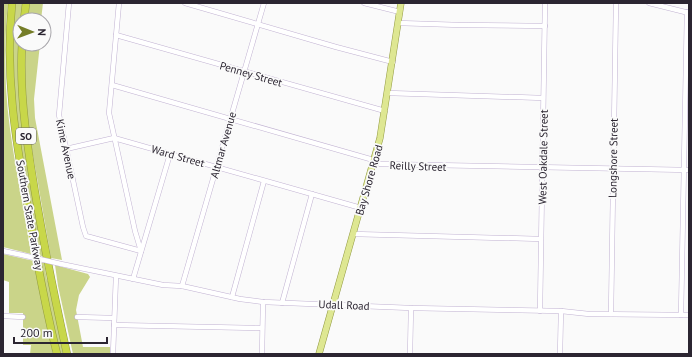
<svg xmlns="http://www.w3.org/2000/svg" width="692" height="357" viewBox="0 0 692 357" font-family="'PT Sans',sans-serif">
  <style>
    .green { fill: #cad489 }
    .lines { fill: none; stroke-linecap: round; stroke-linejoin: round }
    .minor-casing { stroke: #c1b2d2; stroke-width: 5.5 }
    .major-casing { stroke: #919941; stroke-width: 7 }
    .highway-casing { stroke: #919941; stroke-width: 8 }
    .minor { stroke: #fff; stroke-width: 4.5 }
    .major { stroke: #dee792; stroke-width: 6 }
    .highway { stroke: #c8d749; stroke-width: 7 }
    .minor-bridge-casing { stroke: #c1b2d2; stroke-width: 5.5; stroke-linecap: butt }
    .minor-bridge { stroke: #fff; stroke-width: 4.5 }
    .labels { text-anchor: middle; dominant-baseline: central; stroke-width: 3.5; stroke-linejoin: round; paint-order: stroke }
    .shield { fill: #fafafa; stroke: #69656d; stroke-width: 1 }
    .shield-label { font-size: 10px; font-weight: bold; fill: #2b2531 }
    .street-label { font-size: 11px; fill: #2b2531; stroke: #fafafa }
  </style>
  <rect width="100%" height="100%" fill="#fafafa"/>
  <g class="green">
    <path d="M3,3H8C5,31 5,60 6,88C9,142 23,200 31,254L3,247Z"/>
    <polygon points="14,3 23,3 22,20 20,20 18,62 20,111 44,257 39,255 19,145 13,87"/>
    <polygon points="29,3 43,3 41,20 27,20"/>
    <polygon points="24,44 40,44 34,99 35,118 62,260 51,258 26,115"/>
    <polygon points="3,254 34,261 53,354 30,354 31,345 23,345 23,313 9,313 9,282 3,280"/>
    <polygon points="39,262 44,263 47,280 48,281 64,354 59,354"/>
    <polygon points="55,265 88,274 90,277 79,295 76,310 83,347 110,347 110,354 73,354 58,286"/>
  </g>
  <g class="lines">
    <g class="minor-casing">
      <g id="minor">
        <polyline points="69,3 59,115 83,227 86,236 141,251"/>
        <polyline points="119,3 109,113 135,231 141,251"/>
        <polyline points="185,3 336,47 393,62"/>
        <polyline points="364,3 400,12"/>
        <polyline points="649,3 689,13"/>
        <polyline points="398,23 460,25 545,26"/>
        <polyline points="116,35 385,111"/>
        <polyline points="112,85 370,159 380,164 689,170"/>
        <polyline points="388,93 543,98"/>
        <polyline points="66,149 114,138 361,208"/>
        <polyline points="353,234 541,239"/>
        <polyline points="3,251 22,255"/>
        <polyline points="61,264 163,285 182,286 240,299 263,302 411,308 561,311 589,314 689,315"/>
        <polyline points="133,279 170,154"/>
        <polyline points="182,286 264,3"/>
        <polyline points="232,297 264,181"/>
        <polyline points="282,303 312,194"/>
        <polyline points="540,311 545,3"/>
        <polyline points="611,314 616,3"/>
        <polyline points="681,315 687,12"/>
        <polyline points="3,316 23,317"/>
        <polyline points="77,317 114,318"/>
        <polyline points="114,325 262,328"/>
        <polyline points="113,354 116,276"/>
        <polyline points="262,354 263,302"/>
        <polyline points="410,354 411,308"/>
        <polyline points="560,354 561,311"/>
      </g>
    </g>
    <g class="major-casing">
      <polyline id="major" points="319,354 380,138 401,3"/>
    </g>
    <g class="highway-casing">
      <g id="highway">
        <path d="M12,3C5,74 15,138 28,208C36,257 45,306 57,354"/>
        <polyline points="24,20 26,3"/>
        <path d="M22,44C19,98 28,151 37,204C46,255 56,304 67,354"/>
      </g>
    </g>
    <use href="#minor" class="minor"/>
    <use href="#major" class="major"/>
    <use href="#highway" class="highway"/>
    <g class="minor-bridge-casing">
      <polyline id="minor-bridge" points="22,255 61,264"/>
    </g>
    <use href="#minor-bridge" class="minor-bridge"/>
  </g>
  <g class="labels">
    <rect class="shield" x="16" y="128" width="20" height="16" rx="3"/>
    <g class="shield-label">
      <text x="26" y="136">SO</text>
    </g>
    <g class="street-label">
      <text transform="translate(251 74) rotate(16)">Penney Street</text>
      <text transform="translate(223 145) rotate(-74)">Altmar Avenue</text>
      <text transform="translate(66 149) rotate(78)">Kime Avenue</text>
      <text transform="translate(178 156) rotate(16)">Ward Street</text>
      <text transform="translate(543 157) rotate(-89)">West Oakdale Street</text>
      <text transform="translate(613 158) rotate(-89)">Longshore Street</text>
      <text transform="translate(418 166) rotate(2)">Reilly Street</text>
      <text transform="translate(369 180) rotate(-74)">Bay Shore Road</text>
      <text transform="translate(30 215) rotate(80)">Southern State Parkway</text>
      <text transform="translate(344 305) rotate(2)">Udall Road</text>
    </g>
  </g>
  <rect width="692" height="357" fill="none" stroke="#2b2531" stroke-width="8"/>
  <g transform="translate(32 32) rotate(91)"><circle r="19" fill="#fafafa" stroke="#a7a5aa"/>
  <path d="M0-3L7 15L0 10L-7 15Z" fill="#757d28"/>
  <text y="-6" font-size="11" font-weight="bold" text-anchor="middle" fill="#2b2531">N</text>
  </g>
  <path d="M14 337v6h93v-6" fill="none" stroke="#2b2531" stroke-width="2"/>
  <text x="20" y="337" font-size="12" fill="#2b2531" stroke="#fafafa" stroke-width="3" paint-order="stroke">200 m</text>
</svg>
